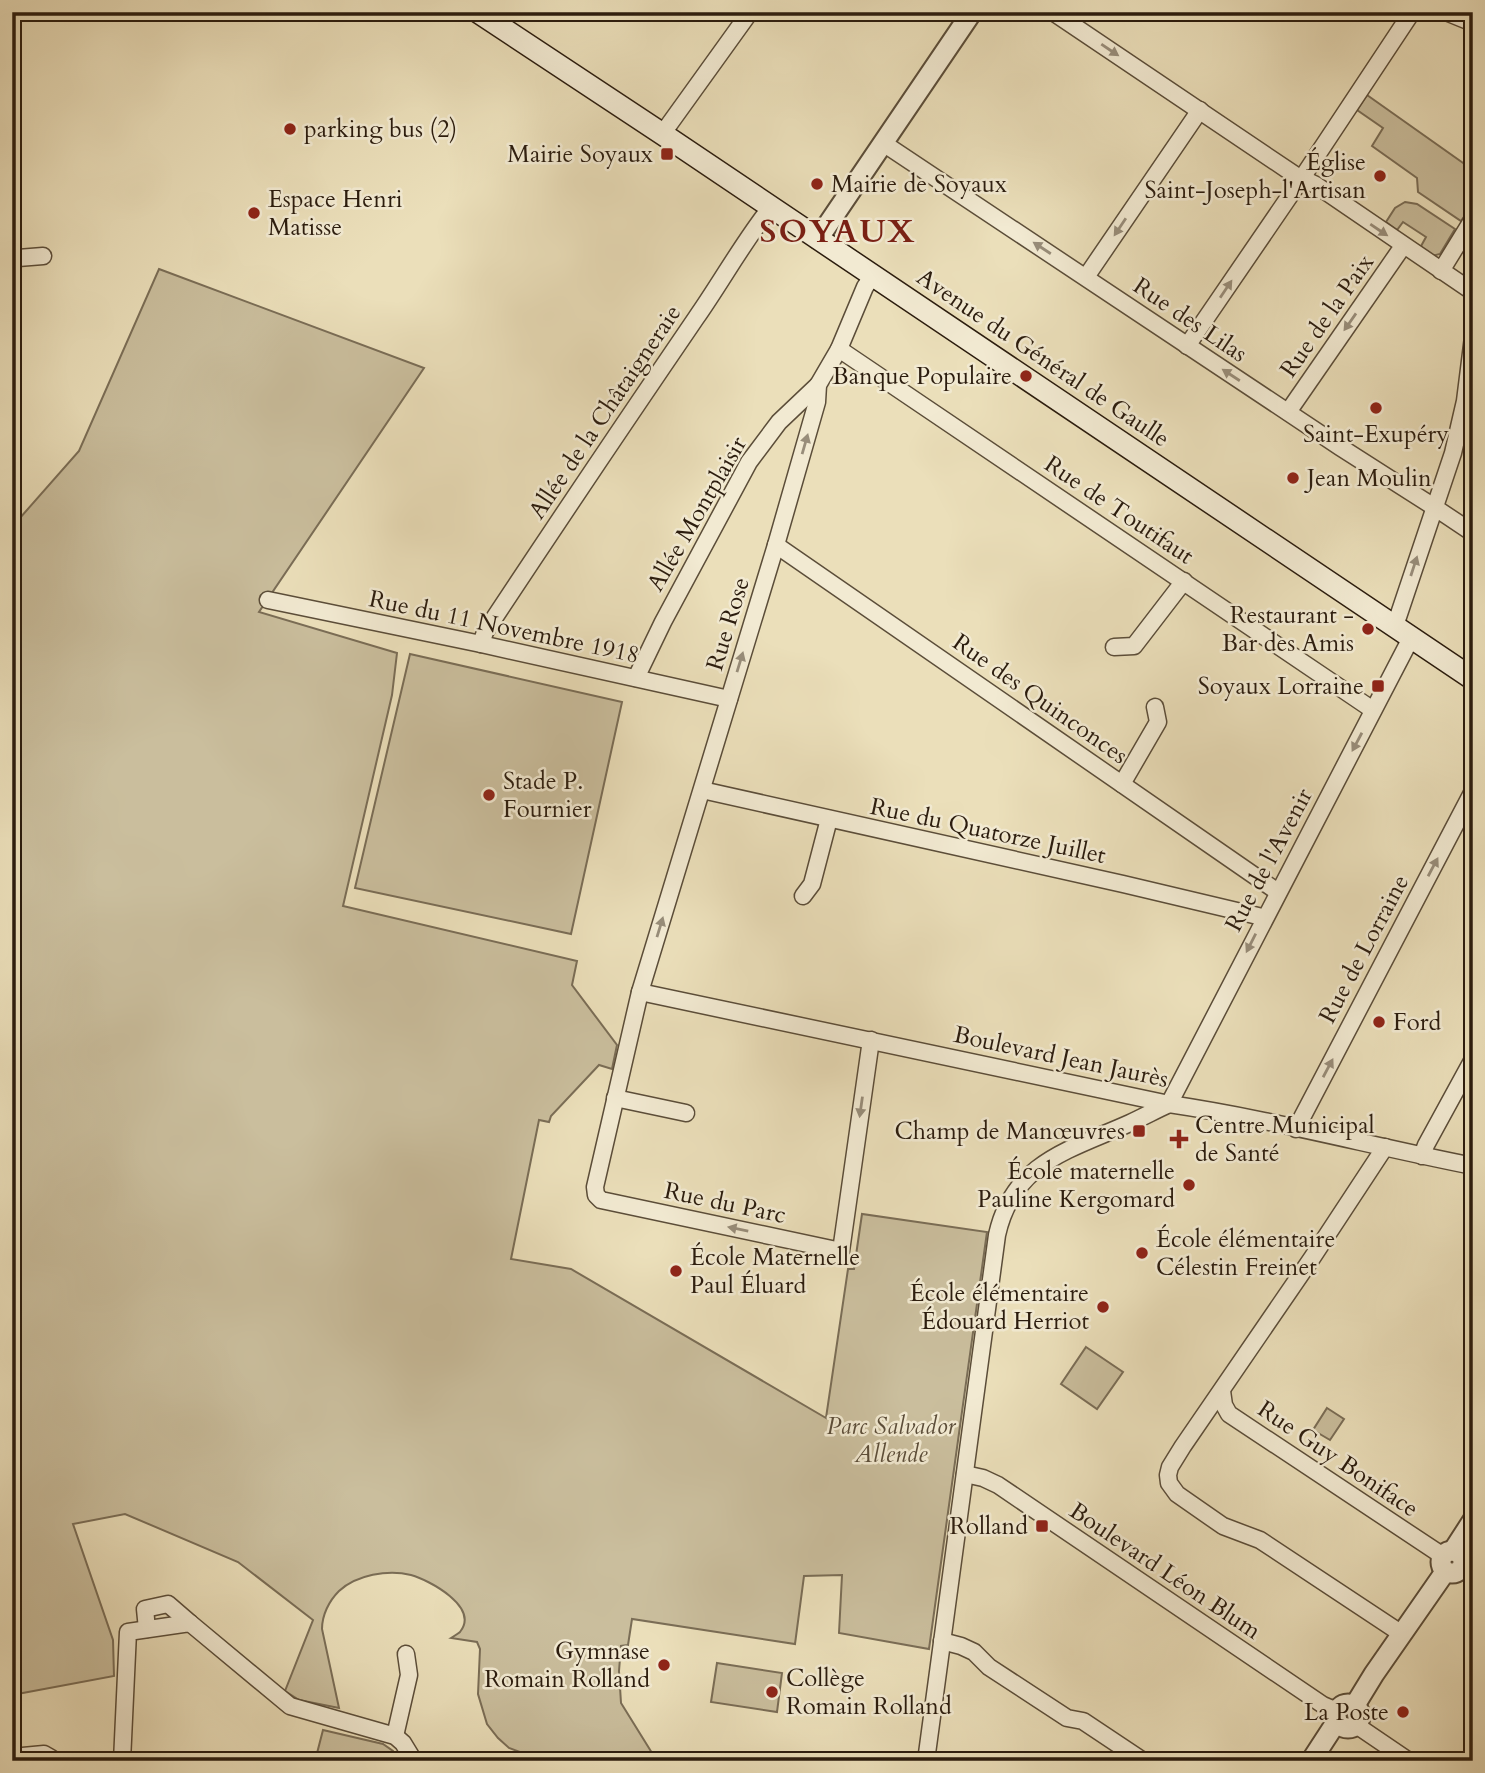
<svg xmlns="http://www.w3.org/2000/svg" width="1485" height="1773" viewBox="0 0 1485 1773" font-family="Cardo,serif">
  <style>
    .green { fill: #cabe9d; stroke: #7a6d56; stroke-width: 2 }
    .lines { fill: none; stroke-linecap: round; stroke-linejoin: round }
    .minor-casing { stroke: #5b4d39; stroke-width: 19 }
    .tertiary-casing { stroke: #5b4d39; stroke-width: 23 }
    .secondary-casing { stroke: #2b1c0e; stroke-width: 24 }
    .minor { stroke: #f2ead2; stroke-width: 16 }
    .tertiary { stroke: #f2ead2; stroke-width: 19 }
    .secondary { stroke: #f2ead2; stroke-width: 21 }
    .oneway { fill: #988d7a }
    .poi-dot { fill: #8f2418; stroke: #f2ead2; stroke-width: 2.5 }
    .labels { text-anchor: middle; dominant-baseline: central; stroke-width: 5; stroke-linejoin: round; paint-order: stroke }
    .poi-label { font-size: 24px; fill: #2b1c0e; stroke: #f2ead2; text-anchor: end }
    .street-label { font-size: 24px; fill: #2b1c0e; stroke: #f2ead2 }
    .park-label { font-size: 24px; font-style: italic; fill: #5b4d39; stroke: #f2ead2 }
    .district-label { font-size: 32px; font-weight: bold; letter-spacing: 2px; fill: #7a1f14; stroke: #f2ead2 }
  </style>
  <rect width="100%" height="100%" fill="#ebdfba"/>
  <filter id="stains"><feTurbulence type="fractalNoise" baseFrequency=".00286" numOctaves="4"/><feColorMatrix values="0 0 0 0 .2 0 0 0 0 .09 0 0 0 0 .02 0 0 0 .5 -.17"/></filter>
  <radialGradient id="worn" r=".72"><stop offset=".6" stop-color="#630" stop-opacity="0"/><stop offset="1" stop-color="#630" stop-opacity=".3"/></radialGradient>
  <g class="green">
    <polygon points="1367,95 1473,170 1473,204 1461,221 1418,192 1417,178 1372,146 1383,128 1357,110"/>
    <polygon points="1405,202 1417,204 1455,229 1440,254 1432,256 1420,248 1426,237 1403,222 1397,230 1386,222 1395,208"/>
    <path d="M159,269L424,368L259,612L397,653L392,695L343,906L577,961L572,985L617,1045L612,1069L599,1065L551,1116L549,1122L539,1120L511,1259L571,1269L826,1418L848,1269H854L862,1214L987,1232L929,1649L839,1633L842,1575L804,1576L795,1644L632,1619L628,1645L621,1646L619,1671L621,1703L657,1761H590L584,1752L555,1758L533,1757L509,1748L498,1738L487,1724L478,1694L480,1649L477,1642L451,1638C451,1638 459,1633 460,1632C480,1607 429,1580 411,1575C388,1569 356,1575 339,1591C329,1601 322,1615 322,1629L339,1708L299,1700L285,1691L313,1620L238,1562L125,1514L73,1524L113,1640L114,1676L12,1695V527L79,451Z"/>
    <polygon points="410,654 622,702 571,934 355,888"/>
    <polygon points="1086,1347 1123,1372 1097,1409 1061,1384"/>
    <polygon points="1327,1408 1344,1419 1330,1440 1313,1430"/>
    <polygon points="717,1663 782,1673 777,1712 711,1702"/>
    <polygon points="323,1730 383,1744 393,1751 399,1761 315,1761"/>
  </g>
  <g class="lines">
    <g class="minor-casing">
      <g id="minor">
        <polyline points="1053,12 1295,175 1316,185 1473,292"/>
        <polyline points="1446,12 1473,23"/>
        <polyline points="664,135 668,126 750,12"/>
        <polyline points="883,143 1340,447 1434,507 1473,533"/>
        <polyline points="12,261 18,258 43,256"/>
        <polyline points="1441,271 1473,219"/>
        <polyline points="1086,277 1200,110"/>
        <polyline points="1187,346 1302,178 1412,12"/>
        <polyline points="839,349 1373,710"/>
        <polyline points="1288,412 1403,246"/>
        <polyline points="776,545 1278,892"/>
        <polyline points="268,600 481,644 729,699"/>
        <polyline points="1395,626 1453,453 1465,401 1473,337"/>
        <path d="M481,644L485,632C555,526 625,422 696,318C722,281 743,242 771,207"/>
        <polyline points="1114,647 1134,646 1184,581"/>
        <polyline points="636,678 663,622 749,462 779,422 818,385"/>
        <polyline points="1122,784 1158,722 1155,707"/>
        <polyline points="702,790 1123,884 1258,916 1264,919"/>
        <polyline points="803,896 812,884 829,819"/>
        <path d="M640,992L1169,1104C1271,1119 1371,1146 1473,1166"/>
        <polyline points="871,1040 841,1251 601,1200 596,1195 595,1187 640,992 776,545 817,402 818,385 839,349 865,287 873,275"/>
        <polyline points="615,1098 686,1113"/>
        <polyline points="1169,1104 1411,638"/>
        <polyline points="1296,1129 1473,791"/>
        <polyline points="1385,1147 1312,1258 1183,1446 1170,1467 1168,1475 1169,1483 1177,1494 1223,1526 1260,1540 1402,1634"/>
        <polyline points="1422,1156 1426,1145 1473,1059"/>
        <polyline points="1222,1391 1224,1405 1229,1414 1443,1556"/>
        <polyline points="965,1474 983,1478 998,1485 1323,1705 1337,1711"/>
        <polyline points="1462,1568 1473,1575"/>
        <polyline points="147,1629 145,1609 168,1604 190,1623"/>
        <polyline points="942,1641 961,1646 974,1652 989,1667 1067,1718 1083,1721 1143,1761"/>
        <polyline points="1356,1725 1409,1761"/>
        <polyline points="395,1736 409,1675 406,1654"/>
        <polyline points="12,1757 44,1754 51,1758 53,1761"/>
        <polyline points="122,1761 128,1632 190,1623 290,1706 395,1736 403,1743 414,1761"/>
        <path d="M926,1761L997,1235C1013,1162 1070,1150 1130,1123C1143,1117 1156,1110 1169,1104"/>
      </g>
    </g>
    <g class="tertiary-casing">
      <g id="tertiary">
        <polyline points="818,239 972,12"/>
        <circle cx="1452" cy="1562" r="11"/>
        <polyline points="1453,1551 1473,1520"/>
        <circle cx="1348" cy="1716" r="12"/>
        <polyline points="1355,1705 1374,1674 1445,1572"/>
        <polyline points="1311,1761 1337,1721"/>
      </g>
    </g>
    <g class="secondary-casing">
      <polyline id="secondary" points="478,12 664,135 1473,679"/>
    </g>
    <use href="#minor" class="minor"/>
    <use href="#tertiary" class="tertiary"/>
    <use href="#secondary" class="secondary"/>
  </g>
  <defs><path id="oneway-solid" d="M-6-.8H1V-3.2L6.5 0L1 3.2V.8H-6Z" transform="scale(1.75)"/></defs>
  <g class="oneway">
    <use href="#oneway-solid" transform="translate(1110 50) rotate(34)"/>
    <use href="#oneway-solid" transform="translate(1120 227) rotate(124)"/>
    <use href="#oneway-solid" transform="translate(1379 230) rotate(34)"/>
    <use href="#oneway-solid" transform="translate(1042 248) rotate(-147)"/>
    <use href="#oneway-solid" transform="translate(1226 289) rotate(-56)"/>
    <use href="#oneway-solid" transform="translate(1350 322) rotate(125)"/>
    <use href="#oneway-solid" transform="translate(1231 375) rotate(-147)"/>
    <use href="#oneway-solid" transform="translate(805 444) rotate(-74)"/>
    <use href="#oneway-solid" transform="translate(1414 566) rotate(-72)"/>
    <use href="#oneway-solid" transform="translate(740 662) rotate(-73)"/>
    <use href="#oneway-solid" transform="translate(1357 742) rotate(118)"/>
    <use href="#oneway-solid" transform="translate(1433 867) rotate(-62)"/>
    <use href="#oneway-solid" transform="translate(660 927) rotate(-73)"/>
    <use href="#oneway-solid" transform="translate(1251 943) rotate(117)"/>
    <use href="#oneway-solid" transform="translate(1328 1068) rotate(-62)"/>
    <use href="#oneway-solid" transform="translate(861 1107) rotate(98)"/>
    <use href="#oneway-solid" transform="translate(738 1229) rotate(-168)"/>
  </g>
  <g class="poi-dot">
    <circle cx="290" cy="129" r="7"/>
    <rect x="660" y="147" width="14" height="14" rx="3.5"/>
    <circle cx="1380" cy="176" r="7"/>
    <circle cx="817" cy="184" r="7"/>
    <circle cx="254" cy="213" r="7"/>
    <circle cx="1026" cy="376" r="7"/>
    <circle cx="1376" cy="408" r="7"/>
    <circle cx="1293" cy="478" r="7"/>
    <circle cx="1368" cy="629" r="7"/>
    <rect x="1371" y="679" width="14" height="14" rx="3.5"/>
    <circle cx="489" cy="795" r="7"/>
    <circle cx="1379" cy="1022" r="7"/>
    <rect x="1132" y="1124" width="14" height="14" rx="3.5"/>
    <path d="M1175.5 1128.5h7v7h7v7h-7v7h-7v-7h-7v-7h7z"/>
    <circle cx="1189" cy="1185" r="7"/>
    <circle cx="1142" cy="1253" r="7"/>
    <circle cx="676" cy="1271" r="7"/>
    <circle cx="1103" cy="1307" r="7"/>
    <rect x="1035" y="1519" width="14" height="14" rx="3.5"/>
    <circle cx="664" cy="1665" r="7"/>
    <circle cx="772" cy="1692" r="7"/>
    <circle cx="1403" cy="1712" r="7"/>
  </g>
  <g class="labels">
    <g class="poi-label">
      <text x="304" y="129" text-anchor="start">parking bus (2)</text>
      <text x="653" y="154">Mairie Soyaux</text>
      <text x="1366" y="162">Église<tspan x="1366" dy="28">Saint-Joseph-l'Artisan</tspan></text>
      <text x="831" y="184" text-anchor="start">Mairie de Soyaux</text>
      <text x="268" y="199" text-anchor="start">Espace Henri<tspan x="268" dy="28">Matisse</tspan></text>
      <text x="1012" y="376">Banque Populaire</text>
      <text x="1376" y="434" text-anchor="middle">Saint-Exupéry</text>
      <text x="1307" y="478" text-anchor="start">Jean Moulin</text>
      <text x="1354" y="615">Restaurant -<tspan x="1354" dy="28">Bar des Amis</tspan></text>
      <text x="1364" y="686">Soyaux Lorraine</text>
      <text x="503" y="781" text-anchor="start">Stade P.<tspan x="503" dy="28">Fournier</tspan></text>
      <text x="1393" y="1022" text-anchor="start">Ford</text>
      <text x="1195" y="1125" text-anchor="start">Centre Municipal<tspan x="1195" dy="28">de Santé</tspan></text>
      <text x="1125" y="1131">Champ de Manœuvres</text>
      <text x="1175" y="1171">École maternelle<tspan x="1175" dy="28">Pauline Kergomard</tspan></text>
      <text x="1156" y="1239" text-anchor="start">École élémentaire<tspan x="1156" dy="28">Célestin Freinet</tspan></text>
      <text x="690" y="1257" text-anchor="start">École Maternelle<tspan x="690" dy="28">Paul Éluard</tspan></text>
      <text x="1089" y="1293">École élémentaire<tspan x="1089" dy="28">Édouard Herriot</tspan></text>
      <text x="1028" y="1526">Rolland</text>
      <text x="650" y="1651">Gymnase<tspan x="650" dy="28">Romain Rolland</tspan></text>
      <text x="786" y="1678" text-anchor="start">Collège<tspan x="786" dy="28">Romain Rolland</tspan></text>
      <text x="1389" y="1712">La Poste</text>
    </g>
    <g class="street-label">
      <text transform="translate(1327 316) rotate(-55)">Rue de la Paix</text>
      <text transform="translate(1190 320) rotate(34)">Rue des Lilas</text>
      <text transform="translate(1043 358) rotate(34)">Avenue du Général de Gaulle</text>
      <text transform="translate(605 412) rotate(-56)">Allée de la Châtaigneraie</text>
      <text transform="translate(1119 510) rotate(34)">Rue de Toutifaut</text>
      <text transform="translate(697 514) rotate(-60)">Allée Montplaisir</text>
      <text transform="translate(728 624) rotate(-73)">Rue Rose</text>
      <text transform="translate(504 627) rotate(12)">Rue du 11 Novembre 1918</text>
      <text transform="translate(1040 699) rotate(35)">Rue des Quinconces</text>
      <text transform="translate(988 831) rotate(12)">Rue du Quatorze Juillet</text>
      <text transform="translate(1269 860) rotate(-62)">Rue de l'Avenir</text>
      <text transform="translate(1364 949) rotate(-62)">Rue de Lorraine</text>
      <text transform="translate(1061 1057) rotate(12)">Boulevard Jean Jaurès</text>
      <text transform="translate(725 1203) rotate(12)">Rue du Parc</text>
      <text transform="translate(1338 1459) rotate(34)">Rue Guy Boniface</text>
      <text transform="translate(1165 1571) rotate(34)">Boulevard Léon Blum</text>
    </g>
    <g class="park-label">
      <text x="891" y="1426">Parc Salvador<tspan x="891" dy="28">Allende</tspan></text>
    </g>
    <g class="district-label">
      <text x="838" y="232">SOYAUX</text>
    </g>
  </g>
  <rect width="1485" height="1773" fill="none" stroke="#ebdfba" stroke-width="42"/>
  <rect x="14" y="14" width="1457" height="1745" fill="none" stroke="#2b1c0e" stroke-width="3.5"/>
  <rect x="21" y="21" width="1443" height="1731" fill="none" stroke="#2b1c0e" stroke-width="2"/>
  <rect width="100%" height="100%" filter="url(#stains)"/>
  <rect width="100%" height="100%" fill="url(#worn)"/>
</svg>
